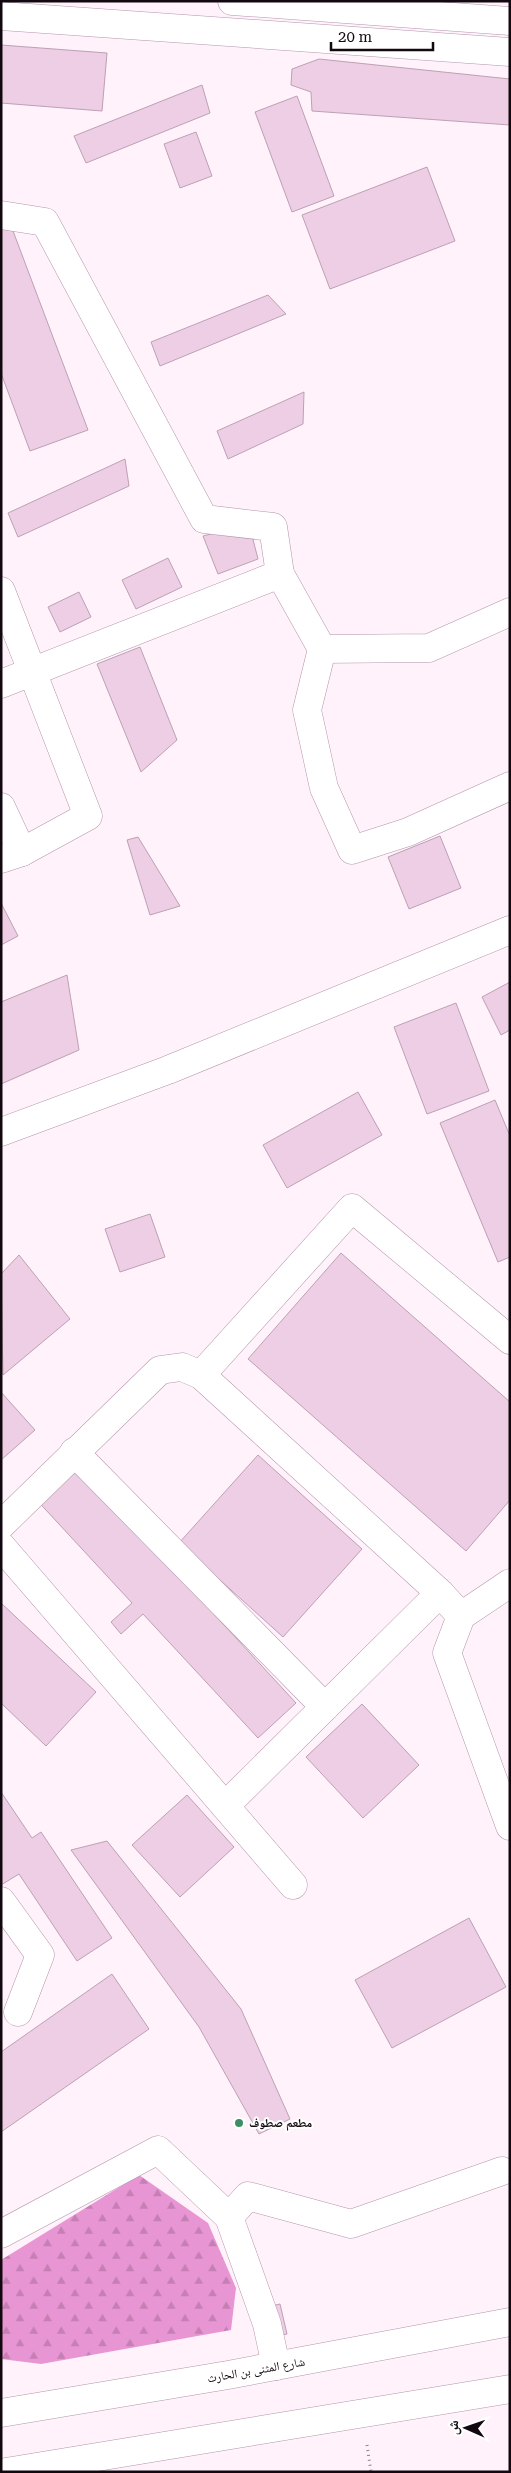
<svg xmlns="http://www.w3.org/2000/svg" width="511" height="2473" viewBox="0 0 511 2473" font-family="'Roboto Serif','Noto Naskh Arabic',serif">
  <style>
    .forest { fill: url(#forest-firs) }
    .building { fill: #edcee4; stroke: #bda0b4 }
    .lines { fill: none; stroke-linecap: round; stroke-linejoin: round }
    .minor-casing { stroke: #b396ab; stroke-width: 29 }
    .major-casing { stroke: #b396ab; stroke-width: 29 }
    .path { stroke: #8e828a; stroke-width: 3; stroke-dasharray: 1 4; stroke-linecap: butt }
    .minor { stroke: #fff; stroke-width: 28 }
    .major { stroke: #fff; stroke-width: 28 }
    .poi-dot { fill: #3b8f61; stroke: #fff; stroke-width: 2 }
    .labels { text-anchor: middle; dominant-baseline: central; stroke-width: 4; stroke-linejoin: round; paint-order: stroke }
    .poi-label { font-size: 12px; font-weight: bold; fill: #12080f; stroke: #fff; text-anchor: start }
    .street-label { font-size: 12px; fill: #12080f; stroke: #fff }
  </style>
  <defs>
    <pattern id="forest-firs" width="22" height="20" patternUnits="userSpaceOnUse" patternTransform="scale(1.25)"><rect width="22" height="20" fill="#e895d3"/><path d="M5 1l3.5 6h-7zM16 11l3.5 6h-7z" fill="#c67fb4"/></pattern>
  </defs>
  <rect width="100%" height="100%" fill="#fff2fb"/>
  <polygon class="forest" points="139,2175 208,2223 236,2288 231,2330 41,2364 1,2359 1,2260"/>
  <g class="building">
    <polygon points="1,45 107,53 102,111 1,103"/>
    <polygon points="319,59 510,79 510,125 312,111 311,92 291,85 292,69"/>
    <polygon points="202,85 210,113 86,163 74,136"/>
    <polygon points="297,96 334,196 292,212 255,112"/>
    <polygon points="196,132 212,176 180,188 164,144"/>
    <polygon points="427,167 455,241 330,289 302,215"/>
    <polygon points="10,223 88,430 30,451 1,373 1,226"/>
    <polygon points="268,295 286,314 160,366 151,342"/>
    <polygon points="304,392 303,424 228,459 217,431"/>
    <polygon points="125,459 129,486 18,537 8,513"/>
    <polygon points="249,524 258,559 218,574 203,536"/>
    <polygon points="168,558 182,587 136,609 122,580"/>
    <polygon points="79,592 91,617 60,632 48,607"/>
    <polygon points="140,647 177,740 141,772 97,664"/>
    <polygon points="440,836 461,888 409,909 388,857"/>
    <polygon points="138,837 180,906 150,915 127,840"/>
    <polygon points="1,903 18,936 1,945"/>
    <polygon points="67,975 79,1050 1,1084 1,1002"/>
    <polygon points="510,982 510,1030 501,1035 482,997"/>
    <polygon points="456,1003 489,1091 427,1114 394,1027"/>
    <polygon points="358,1092 382,1135 287,1188 263,1145"/>
    <polygon points="495,1100 510,1136 510,1257 498,1262 440,1123"/>
    <polygon points="150,1214 165,1257 120,1272 105,1229"/>
    <polygon points="341,1253 510,1402 510,1500 466,1551 248,1359"/>
    <polygon points="19,1255 70,1319 3,1375 1,1274"/>
    <polygon points="1,1392 35,1430 1,1460"/>
    <polygon points="258,1455 362,1549 283,1637 179,1543"/>
    <polygon points="72,1460 296,1703 258,1738 143,1614 121,1634 111,1622 132,1603 33,1496"/>
    <polygon points="1,1603 96,1692 46,1746 1,1703"/>
    <polygon points="362,1704 419,1765 363,1818 306,1757"/>
    <polygon points="1,1792 32,1838 41,1832 112,1938 77,1961 19,1874 1,1885"/>
    <polygon points="187,1795 234,1847 180,1897 132,1845"/>
    <polygon points="107,1841 241,2009 290,2119 259,2134 199,2027 71,1850"/>
    <polygon points="469,1918 506,1987 392,2048 355,1980"/>
    <polygon points="112,1974 149,2029 1,2132 1,2052"/>
    <polygon points="280,2304 287,2334 260,2339 254,2310"/>
  </g>
  <g class="lines">
    <g class="minor-casing">
      <g id="minor">
        <polyline points="232,1 510,21"/>
        <polyline points="1,16 510,52"/>
        <polyline points="1,215 45,222 204,519 273,527 280,574 322,649 307,710 324,788 352,850 408,832 510,786"/>
        <polyline points="1,591 88,816 22,852 1,859"/>
        <polyline points="322,649 429,648 510,612"/>
        <polyline points="1,684 280,574"/>
        <polyline points="1,807 22,852"/>
        <polyline points="1,1132 168,1070 510,930"/>
        <polyline points="74,1452 325,1707"/>
        <polyline points="1,1525 160,1370 182,1367 201,1375"/>
        <polyline points="1,1546 293,1885"/>
        <polyline points="510,1583 461,1616 447,1653 510,1826"/>
        <polyline points="461,1616 440,1593 201,1375 352,1208 510,1340"/>
        <polyline points="225,1806 440,1593"/>
        <polyline points="1,1901 40,1955 18,2012"/>
        <polyline points="1,2234 158,2150 229,2217"/>
        <polyline points="276,2366 267,2324 229,2217 248,2196 351,2224 502,2171"/>
      </g>
    </g>
    <g class="major-casing">
      <g id="major">
        <polyline points="1,2413 228,2375 510,2322"/>
        <polyline points="6,2472 510,2389"/>
      </g>
    </g>
    <polyline class="path" points="367,2445 371,2472"/>
    <use href="#minor" class="minor"/>
    <use href="#major" class="major"/>
  </g>
  <circle class="poi-dot" cx="239" cy="2123" r="5"/>
  <g class="labels">
    <g class="poi-label">
      <text x="249" y="2123">مطعم صطوف</text>
    </g>
    <g class="street-label">
      <text transform="translate(256 2370) rotate(-10)">شارع المثنى بن الحارث</text>
    </g>
  </g>
  <rect width="511" height="2473" fill="none" stroke="#12080f" stroke-width="5"/>
  <g transform="translate(466 2428) rotate(272)" stroke="#ffffff" stroke-width="4" paint-order="stroke">
  <path d="M0-4L9 19L0 12L-9 19Z" fill="#12080f"/>
  <text y="-8" font-size="14" font-weight="bold" text-anchor="middle" fill="#12080f">ش</text>
  </g>
  <path d="M331 42v8h102v-8" fill="none" stroke="#12080f" stroke-width="2.5"/>
  <text x="338" y="42" font-size="15" fill="#12080f" stroke="#ffffff" stroke-width="4" paint-order="stroke">20 m</text>
</svg>
